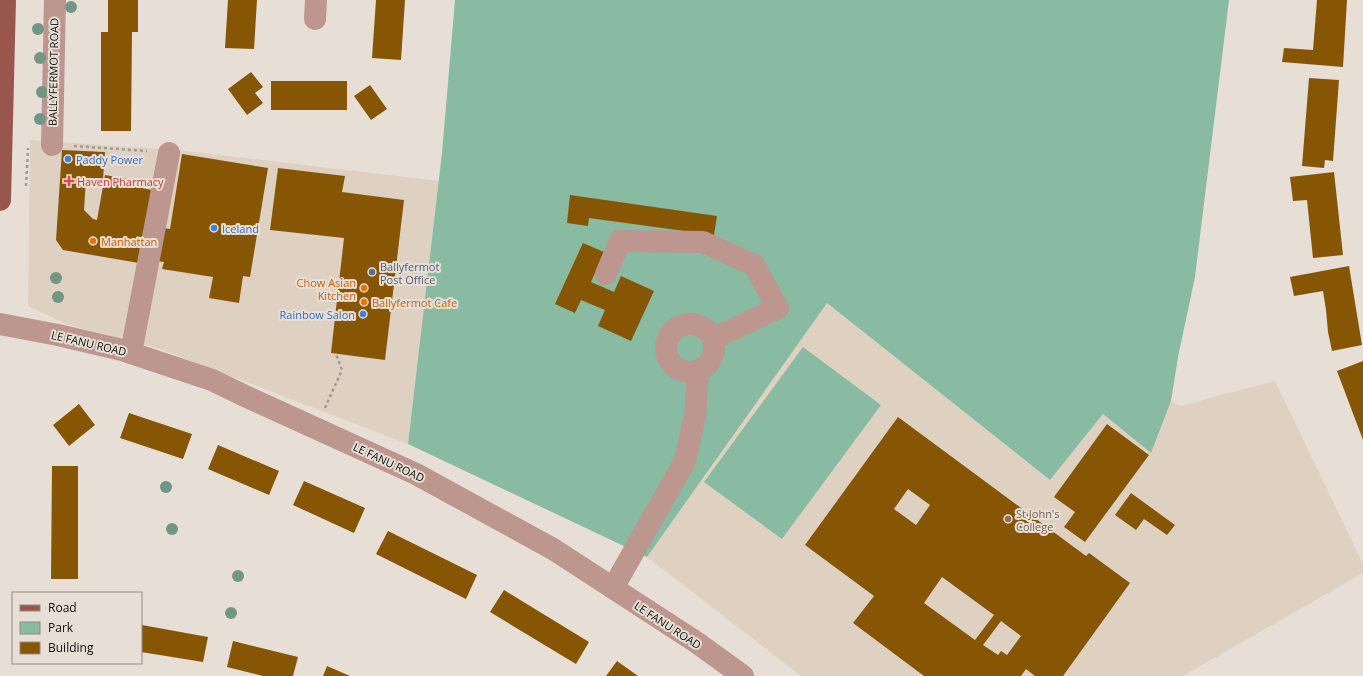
<svg xmlns="http://www.w3.org/2000/svg" width="1363" height="676" viewBox="0 0 1363 676" font-family="'Open Sans',sans-serif">
  <style>
    .built { fill: #ded1c2 }
    .green { fill: #88bba2 }
    .building { fill: #875604; fill-rule: evenodd }
    .lines { fill: none; stroke-linecap: round; stroke-linejoin: round }
    .path { stroke: #a09a93; stroke-width: 2.5; stroke-dasharray: 3 3; stroke-linecap: butt }
    .minor { stroke: #bc968f; stroke-width: 22 }
    .major { stroke: #98564c; stroke-width: 22 }
    .tree { fill: #729684 }
    .shop-dot { fill: #3f7fe0; stroke: #e7dfd6; stroke-width: 1.5 }
    .health-dot { fill: #e0444e; stroke: #e7dfd6; stroke-width: 1.5 }
    .food-dot { fill: #e8710a; stroke: #e7dfd6; stroke-width: 1.5 }
    .service-dot { fill: #5c6f8a; stroke: #e7dfd6; stroke-width: 1.5 }
    .education-dot { fill: #8d6e63; stroke: #e7dfd6; stroke-width: 1.5 }
    .labels { text-anchor: middle; dominant-baseline: central; stroke-width: 4; stroke-linejoin: round; paint-order: stroke }
    .street-label { font-size: 11px; fill: #0f0d0a; stroke: #e7dfd6 }
    .shop-label { font-size: 11px; fill: #366cbe; stroke: #e7dfd6; text-anchor: start }
    .health-label { font-size: 11px; fill: #be3a42; stroke: #e7dfd6; text-anchor: start }
    .food-label { font-size: 11px; fill: #c56008; stroke: #e7dfd6; text-anchor: start }
    .service-label { font-size: 11px; fill: #4e5e75; stroke: #e7dfd6; text-anchor: start }
    .education-label { font-size: 11px; fill: #785e54; stroke: #e7dfd6; text-anchor: start }
  </style>
  <rect width="100%" height="100%" fill="#e7dfd6"/>
  <g class="built">
    <polygon points="30,140 177,150 439,181 408,444 160,349 66,324 28,306"/>
    <polygon points="827,303 1050,480 1103,414 1151,453 1171,401 1180,406 1275,381 1363,564 1363,573 1183,676 801,676 647,557"/>
  </g>
  <g class="green">
    <polygon points="455,0 1229,0 1195,277 1178,357 1171,401 1151,453 1103,414 1050,480 827,303 647,557 408,444 442,153"/>
    <polygon points="803,347 881,405 782,539 704,482"/>
  </g>
  <g class="building">
    <polygon points="108,0 138,0 138,32 132,32 131,131 101,131 101,32 108,32"/>
    <polygon points="228,0 257,0 254,49 225,48"/>
    <polygon points="376,0 405,0 401,60 372,58"/>
    <polygon points="1317,0 1347,0 1343,67 1282,62 1284,48 1313,50"/>
    <polygon points="251,72 263,87 255,93 263,103 247,115 228,89"/>
    <polygon points="1309,78 1339,80 1333,161 1325,160 1324,168 1302,166"/>
    <rect x="271" y="81" width="76" height="29"/>
    <polygon points="370,85 387,109 371,120 354,96"/>
    <polygon points="62,150 105,152 103,179 86,178 84,210 93,219 97,220 105,175 128,179 127,185 152,190 139,263 63,250 56,240"/>
    <polygon points="182,154 268,168 250,277 243,276 239,303 209,298 213,277 162,269 164,262 157,261 163,228 170,229"/>
    <polygon points="278,168 345,176 342,192 404,200 385,360 331,353 344,238 270,230"/>
    <polygon points="1334,172 1343,255 1313,258 1307,200 1293,201 1290,177"/>
    <polygon points="570,195 717,216 714,235 589,218 588,226 567,223"/>
    <polygon points="583,243 604,252 591,282 614,292 621,276 654,291 631,341 598,326 605,310 581,300 575,313 555,304"/>
    <polygon points="1349,266 1362,345 1332,351 1328,332 1326,310 1323,291 1294,296 1290,277"/>
    <polygon points="1363,361 1363,440 1337,371"/>
    <polygon points="79,404 95,425 69,446 53,425"/>
    <polygon points="129,413 192,434 183,459 120,438"/>
    <path d="M898,417L1086,556L1089,553L1130,583L1063,676H1035L1026,669L1021,676H924L853,623L874,596L805,545ZM908,489L930,505L916,525L894,509ZM942,577L994,615L975,640L924,603ZM1001,621L1021,636L1007,655L1001,651L998,655L983,645Z"/>
    <polygon points="1107,424 1149,455 1085,542 1064,527 1075,512 1054,497"/>
    <polygon points="218,445 279,471 269,495 208,469"/>
    <polygon points="52,466 78,466 78,579 51,579"/>
    <polygon points="304,481 365,508 354,533 293,505"/>
    <polygon points="1131,493 1175,525 1167,535 1144,519 1136,530 1115,515"/>
    <polygon points="388,531 477,575 466,599 376,554"/>
    <polygon points="504,590 589,642 576,664 490,612"/>
    <polygon points="142,625 208,637 203,662 141,652"/>
    <polygon points="233,641 298,657 293,676 263,676 227,667"/>
    <polygon points="617,661 638,676 606,676"/>
    <polygon points="327,666 350,676 323,676"/>
  </g>
  <g class="lines">
    <g class="path">
      <polyline points="74,146 147,151"/>
      <polyline points="26,186 28,148"/>
      <polyline points="325,408 342,370 336,354"/>
    </g>
    <g class="minor">
      <polyline points="315,19 316,0"/>
      <polyline points="52,145 55,0"/>
      <polyline points="606,274 620,241 703,242 754,265 778,308 713,339"/>
      <circle cx="690" cy="348" r="24"/>
      <polyline points="0,324 58,335 122,350 212,380 247,397 416,474 553,549 696,642 743,676"/>
      <polyline points="131,353 169,153"/>
      <polyline points="613,588 685,461 695,416 698,372"/>
    </g>
    <polyline class="major" points="0,200 5,0"/>
  </g>
  <g class="tree">
    <circle cx="71" cy="7" r="6"/>
    <circle cx="38" cy="29" r="6"/>
    <circle cx="40" cy="58" r="6"/>
    <circle cx="42" cy="92" r="6"/>
    <circle cx="40" cy="119" r="6"/>
    <circle cx="56" cy="278" r="6"/>
    <circle cx="58" cy="297" r="6"/>
    <circle cx="166" cy="487" r="6"/>
    <circle cx="172" cy="529" r="6"/>
    <circle cx="238" cy="576" r="6"/>
    <circle cx="231" cy="613" r="6"/>
  </g>
  <g class="shop-dot">
    <circle cx="68" cy="159" r="4"/>
    <circle cx="214" cy="228" r="4"/>
    <circle cx="363" cy="314" r="4"/>
  </g>
  <path class="health-dot" d="M67 175h4v4h4v4h-4v4h-4v-4h-4v-4h4z"/>
  <g class="food-dot">
    <circle cx="93" cy="241" r="4"/>
    <circle cx="364" cy="288" r="4"/>
    <circle cx="364" cy="302" r="4"/>
  </g>
  <circle class="service-dot" cx="372" cy="272" r="4"/>
  <circle class="education-dot" cx="1008" cy="519" r="4"/>
  <g class="labels">
    <g class="street-label">
      <text transform="translate(53 72) rotate(-89)">BALLYFERMOT ROAD</text>
      <text transform="translate(89 343) rotate(13)">LE FANU ROAD</text>
      <text transform="translate(389 462) rotate(25)">LE FANU ROAD</text>
      <text transform="translate(668 625) rotate(33)">LE FANU ROAD</text>
    </g>
    <g class="shop-label">
      <text x="76" y="159">Paddy Power</text>
      <text x="222" y="228">Iceland</text>
      <text x="355" y="314" text-anchor="end">Rainbow Salon</text>
    </g>
    <g class="health-label">
      <text x="77" y="181">Haven Pharmacy</text>
    </g>
    <g class="food-label">
      <text x="101" y="241">Manhattan</text>
      <text x="356" y="282" text-anchor="end">Chow Asian<tspan x="356" dy="13">Kitchen</tspan></text>
      <text x="372" y="302">Ballyfermot Cafe</text>
    </g>
    <g class="service-label">
      <text x="380" y="266">Ballyfermot<tspan x="380" dy="13">Post Office</tspan></text>
    </g>
    <g class="education-label">
      <text x="1016" y="513">St John's<tspan x="1016" dy="13">College</tspan></text>
    </g>
  </g>
  <rect x="12" y="592" width="130" height="72" fill="#e7dfd6" stroke="#918b84"/>
  <rect x="20" y="605" width="20" height="6" fill="#98564c" stroke="#918b84"/>
  <text x="48" y="612" font-size="12" fill="#0f0d0a">Road</text>
  <rect x="20" y="622" width="20" height="12" fill="#88bba2" stroke="#918b84"/>
  <text x="48" y="632" font-size="12" fill="#0f0d0a">Park</text>
  <rect x="20" y="642" width="20" height="12" fill="#875604" stroke="#918b84"/>
  <text x="48" y="652" font-size="12" fill="#0f0d0a">Building</text>
</svg>
